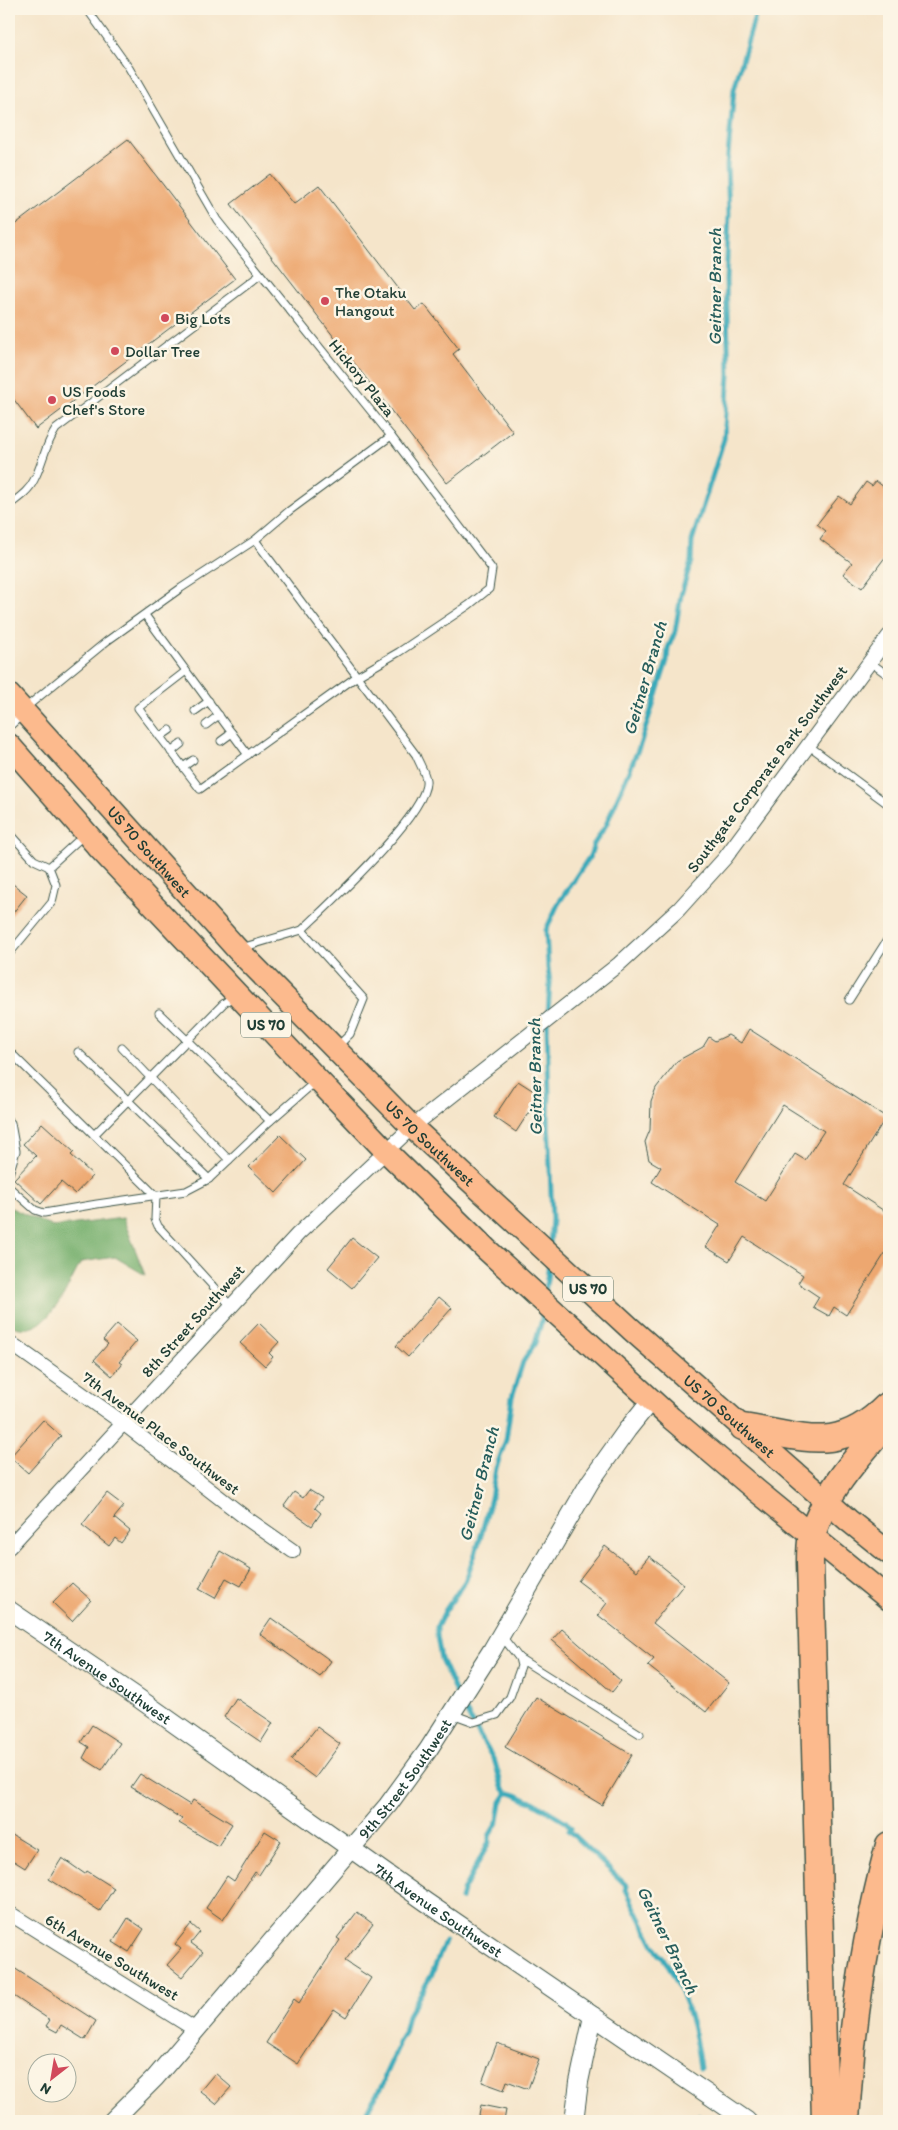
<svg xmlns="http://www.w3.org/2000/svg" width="898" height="2130" viewBox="0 0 898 2130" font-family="Itim,sans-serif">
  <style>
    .forest { fill: #77b06e; stroke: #4b7651 }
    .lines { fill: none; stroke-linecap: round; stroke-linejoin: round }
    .stream { stroke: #3baaba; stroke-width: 5 }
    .building { fill: #eda770; fill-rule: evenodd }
    .service-casing { stroke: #3f564a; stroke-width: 9 }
    .minor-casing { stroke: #3f564a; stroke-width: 16 }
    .tertiary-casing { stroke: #3f564a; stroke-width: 20 }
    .primary-casing { stroke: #3f564a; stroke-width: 25 }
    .motorway-casing { stroke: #3f564a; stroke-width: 29 }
    .service { stroke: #fff; stroke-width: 7 }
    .minor { stroke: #fff; stroke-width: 14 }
    .tertiary { stroke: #fff; stroke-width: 18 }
    .primary { stroke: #fcba8d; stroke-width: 22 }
    .motorway { stroke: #fcba8d; stroke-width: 26 }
    .poi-dot { fill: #d1495b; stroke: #fcf5e5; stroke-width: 2 }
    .labels { text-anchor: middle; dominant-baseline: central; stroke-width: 5; stroke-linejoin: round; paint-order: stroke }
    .shield { fill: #fcf5e5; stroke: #617469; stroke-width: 1 }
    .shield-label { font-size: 15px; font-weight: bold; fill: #1f3d34 }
    .poi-label { font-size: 16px; fill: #1f3d34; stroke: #fcf5e5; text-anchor: start }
    .street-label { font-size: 16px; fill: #1f3d34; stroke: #fcf5e5 }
    .water-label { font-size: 18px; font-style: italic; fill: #275e5c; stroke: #fcf5e5 }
  </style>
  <rect width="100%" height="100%" fill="#fcf5e5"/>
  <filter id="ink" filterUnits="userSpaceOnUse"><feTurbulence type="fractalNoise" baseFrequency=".02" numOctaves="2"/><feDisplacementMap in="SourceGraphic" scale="10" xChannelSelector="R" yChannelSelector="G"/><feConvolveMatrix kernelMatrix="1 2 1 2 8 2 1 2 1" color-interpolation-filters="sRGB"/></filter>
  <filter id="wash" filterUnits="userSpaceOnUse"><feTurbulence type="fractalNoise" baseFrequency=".0096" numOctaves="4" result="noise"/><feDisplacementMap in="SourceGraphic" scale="20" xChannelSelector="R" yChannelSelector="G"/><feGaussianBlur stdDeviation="1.12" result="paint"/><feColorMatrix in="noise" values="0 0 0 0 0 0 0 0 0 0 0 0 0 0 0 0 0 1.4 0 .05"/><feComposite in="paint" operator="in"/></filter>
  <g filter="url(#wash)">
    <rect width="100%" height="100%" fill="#f5e5ca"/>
    <path class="forest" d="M9,1207L53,1227L123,1218L145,1275L115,1257L81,1262C70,1282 49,1334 20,1328C16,1328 12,1325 9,1324Z"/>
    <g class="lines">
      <g class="stream">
        <polyline points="550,1245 552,1219 548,1116 549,1096 547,1028 550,983 548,968 546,930 558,904 590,856 594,844 606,825 640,745 667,661 668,648 675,632 681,595 691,561 692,541 724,439 729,375 726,280 729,214 727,166 734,89 757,9"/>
        <polyline points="545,1294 549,1263"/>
        <polyline points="458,1697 441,1659 437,1636 437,1627 445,1611 466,1580 480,1539 491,1498 496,1468 506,1440 512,1397 523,1362 535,1343 542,1320 542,1310"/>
        <path d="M462,1705L495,1762L502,1787L507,1793C516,1792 523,1801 533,1802L566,1822L571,1828L569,1831L627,1886L626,1890C636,1910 646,1930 656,1949C660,1956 666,1961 670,1968C686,1998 696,2034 700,2068"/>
        <polyline points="461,1899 463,1891 489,1842 489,1836 498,1821 501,1802 507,1793"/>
        <polyline points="361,2121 384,2082 385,2075 397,2049 398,2043 404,2033 408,2015 431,1976 445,1941"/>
        <polyline points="698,2121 698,2116"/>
      </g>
    </g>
    <g id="blocks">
      <g class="building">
        <polygon points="128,139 235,279 36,429 9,393 9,229"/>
        <polygon points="270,174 294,204 319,185 415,310 424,304 459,349 453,354 513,432 447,483 231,204"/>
        <polygon points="876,481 889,491 889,552 862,588 843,574 852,563 820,539 826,531 817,524 839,496 850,504 866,482 872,486"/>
        <polygon points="9,881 27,895 9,918"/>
        <path d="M749,1029L886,1117L844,1185L889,1214V1247L846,1315L834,1307L829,1316L813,1307L819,1297L798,1283L803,1275L744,1237L729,1261L706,1247L720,1225L652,1182L661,1167L649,1160L645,1142L650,1130L651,1101L656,1088L677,1061L703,1047L709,1037L715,1041L728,1035L741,1043ZM783,1105L824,1131L805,1160L795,1154L765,1201L735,1182Z"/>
        <polygon points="518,1081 540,1095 516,1132 494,1117"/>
        <polygon points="42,1123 74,1152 71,1155 93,1175 75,1194 61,1182 41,1204 14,1179 36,1156 23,1144"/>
        <polygon points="280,1135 306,1160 276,1193 249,1167"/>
        <polygon points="352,1238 377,1258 352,1288 328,1268"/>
        <polygon points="439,1297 452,1308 408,1357 396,1346"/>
        <polygon points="259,1323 279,1342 269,1353 273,1357 265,1366 240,1343"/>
        <polygon points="117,1324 137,1341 119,1362 122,1364 112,1376 94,1360 108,1344 103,1340"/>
        <polygon points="43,1420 61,1436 28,1473 10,1457"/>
        <polygon points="309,1490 322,1498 315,1508 321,1513 312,1526 284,1506 294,1492 303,1498"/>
        <polygon points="107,1493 124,1506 114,1518 130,1531 121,1543 115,1538 109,1546 82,1525"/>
        <polygon points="605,1546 637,1571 649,1556 684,1584 653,1623 729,1683 706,1712 648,1666 654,1659 598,1615 607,1603 578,1581"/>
        <polygon points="220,1551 251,1569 241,1586 226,1578 215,1598 199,1589"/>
        <polygon points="72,1583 91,1600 72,1621 53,1603"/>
        <polygon points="271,1618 331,1661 320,1677 260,1634"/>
        <polygon points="562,1629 621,1681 612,1692 552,1640"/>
        <polygon points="536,1697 632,1755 602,1805 505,1747"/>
        <polygon points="236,1698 273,1723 261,1742 224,1717"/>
        <polygon points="92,1725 120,1743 102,1770 83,1758 89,1747 81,1742"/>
        <polygon points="317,1727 340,1744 315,1778 291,1760"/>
        <polygon points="140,1774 190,1805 193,1800 232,1824 218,1846 179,1823 182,1819 131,1787"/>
        <polygon points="265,1831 281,1841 259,1875 255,1872 223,1920 206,1908 227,1876 234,1881"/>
        <polygon points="9,1833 37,1850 25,1868 9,1858"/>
        <polygon points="62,1858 85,1874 87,1871 114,1888 100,1911 49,1879"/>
        <polygon points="357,1912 373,1924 345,1961 371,1978 346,2017 334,2009 298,2064 266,2043 294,1999 299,2003 340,1940 337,1938"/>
        <polygon points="128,1918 144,1929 129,1952 113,1942"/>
        <polygon points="191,1924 200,1932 191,1943 203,1952 182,1977 167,1965 181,1949 175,1944"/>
        <polygon points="14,1968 96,2021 85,2040 61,2025 57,2032 46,2026 50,2020 9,1993 9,1977"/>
        <polygon points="497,2043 539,2059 528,2089 507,2081 504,2090 482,2082"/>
        <polygon points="215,2073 231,2087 216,2104 200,2091"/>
        <polygon points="481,2105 506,2110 504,2121 478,2121"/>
      </g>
    </g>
  </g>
  <g filter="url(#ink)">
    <use href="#blocks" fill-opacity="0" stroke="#3f564a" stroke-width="1"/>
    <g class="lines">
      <g class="service-casing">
        <g id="service">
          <polyline points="887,453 889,455"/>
          <path d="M9,505C18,498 29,491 34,480C43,463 44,447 56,429L260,275"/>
          <path d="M255,540L416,755C419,763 425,772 426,780C430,812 327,906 302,930"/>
          <polyline points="145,615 248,755"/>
          <polyline points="870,662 889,676"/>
          <polyline points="186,671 138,708 200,789 356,677 399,652 469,605 489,589 492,569 391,436"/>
          <polyline points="24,709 107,641 181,588 255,540 289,511 391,436 217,220 129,68 87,9"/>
          <polyline points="195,711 209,701"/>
          <polyline points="206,725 219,715"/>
          <polyline points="160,737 170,730"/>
          <polyline points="221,741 232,733"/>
          <polyline points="808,745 889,805"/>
          <polyline points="171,752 181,744"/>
          <polyline points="183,767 193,760"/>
          <polyline points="9,832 34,860 49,867 84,835"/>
          <polyline points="241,948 302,930 364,999 350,1034 338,1046"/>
          <polyline points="9,954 52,902 56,885 49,867"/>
          <polyline points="849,1000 889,937"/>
          <polyline points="122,1048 229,1160"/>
          <polyline points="9,1051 156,1196 155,1219 158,1226 230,1305"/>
          <polyline points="78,1052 209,1179"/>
          <polyline points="9,1121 11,1123 16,1151 9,1174"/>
          <polyline points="270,1121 315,1082"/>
          <polyline points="94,1135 223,1004 235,995"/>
          <polyline points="9,1187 35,1210 44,1213 97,1204 186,1191 209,1179 270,1121 159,1013"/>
          <polyline points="519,1658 640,1734"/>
          <polyline points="452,1714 474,1722 497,1715 510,1697 521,1666 519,1658 501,1635"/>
        </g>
      </g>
      <g class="minor-casing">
        <g id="minor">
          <polyline points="9,722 22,710"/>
          <polyline points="9,1342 123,1423 246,1518 293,1551"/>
          <polyline points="9,1547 298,1234 412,1127 619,964 679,909 725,858 889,636"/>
          <polyline points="9,1913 196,2030"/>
        </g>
      </g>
      <g class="tertiary-casing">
        <g id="tertiary">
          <path id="s1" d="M9,1610L134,1695L426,1902L747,2121"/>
          <path id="s2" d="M112,2121L155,2078L196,2030L388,1805L428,1750L492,1650L590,1482L627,1430L651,1400"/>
          <polyline points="574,2121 579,2082 593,2016"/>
        </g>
      </g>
      <g class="primary-casing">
        <g id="primary">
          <path id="s3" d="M9,695L237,949L412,1127L631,1329L848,1520L889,1553"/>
          <polyline points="9,745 101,850 317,1079 386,1151 486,1249 671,1418 757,1491 889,1599"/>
        </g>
      </g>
      <g class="motorway-casing">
        <g id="motorway">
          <path d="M743,1427C803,1436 837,1456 887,1406"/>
          <path d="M825,2121L810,1562C810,1554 810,1544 812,1535C826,1489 859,1456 889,1420"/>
          <path d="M846,2121C851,2029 865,1935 889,1845"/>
        </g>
      </g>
      <use href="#service" class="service"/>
      <use href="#minor" class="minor"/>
      <use href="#tertiary" class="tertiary"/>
      <use href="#primary" class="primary"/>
      <use href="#motorway" class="motorway"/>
    </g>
  </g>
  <g class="poi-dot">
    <circle cx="325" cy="301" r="5"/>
    <circle cx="165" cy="318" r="5"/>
    <circle cx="115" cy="351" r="5"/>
    <circle cx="52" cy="400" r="5"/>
  </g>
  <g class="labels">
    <g class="shield">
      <rect x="241" y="1012.5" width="50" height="25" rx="4"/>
      <rect x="563" y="1276.5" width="50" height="25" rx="4"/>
    </g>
    <g class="shield-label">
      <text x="266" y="1025">US 70</text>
      <text x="588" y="1289">US 70</text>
    </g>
    <g class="poi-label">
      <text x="335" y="292">The Otaku<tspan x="335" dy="18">Hangout</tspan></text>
      <text x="175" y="318">Big Lots</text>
      <text x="125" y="351">Dollar Tree</text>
      <text x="62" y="391">US Foods<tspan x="62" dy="18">Chef's Store</tspan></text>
    </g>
    <g class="street-label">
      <text transform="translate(362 378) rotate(51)">Hickory Plaza</text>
      <text transform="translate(767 769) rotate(-53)">Southgate Corporate Park Southwest</text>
      <text stroke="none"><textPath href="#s3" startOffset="210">US 70 Southwest</textPath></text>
      <text stroke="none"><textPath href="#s3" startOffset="615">US 70 Southwest</textPath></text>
      <text transform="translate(193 1321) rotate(-48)">8th Street Southwest</text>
      <text stroke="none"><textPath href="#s3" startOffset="1020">US 70 Southwest</textPath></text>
      <text transform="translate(161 1433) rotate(37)">7th Avenue Place Southwest</text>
      <text stroke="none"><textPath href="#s1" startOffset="119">7th Avenue Southwest</textPath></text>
      <text stroke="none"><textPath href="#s2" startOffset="451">9th Street Southwest</textPath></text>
      <text stroke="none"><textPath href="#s1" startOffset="524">7th Avenue Southwest</textPath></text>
      <text transform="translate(112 1957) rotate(31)">6th Avenue Southwest</text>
    </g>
    <g class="water-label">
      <text transform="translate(715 287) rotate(-90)">Geitner Branch</text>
      <text transform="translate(645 678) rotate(-74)">Geitner Branch</text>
      <text transform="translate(535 1077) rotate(-91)">Geitner Branch</text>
      <text transform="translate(479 1484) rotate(-76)">Geitner Branch</text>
      <text transform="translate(668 1940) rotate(64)">Geitner Branch</text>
    </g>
  </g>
  <rect width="898" height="2130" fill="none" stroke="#fcf5e5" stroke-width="30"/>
  <g transform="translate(52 2078) rotate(211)"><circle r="24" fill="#fcf5e5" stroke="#a4ab9e"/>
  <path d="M0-4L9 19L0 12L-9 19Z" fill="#d1495b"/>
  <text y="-8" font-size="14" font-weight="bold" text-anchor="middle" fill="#1f3d34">N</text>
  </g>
</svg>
